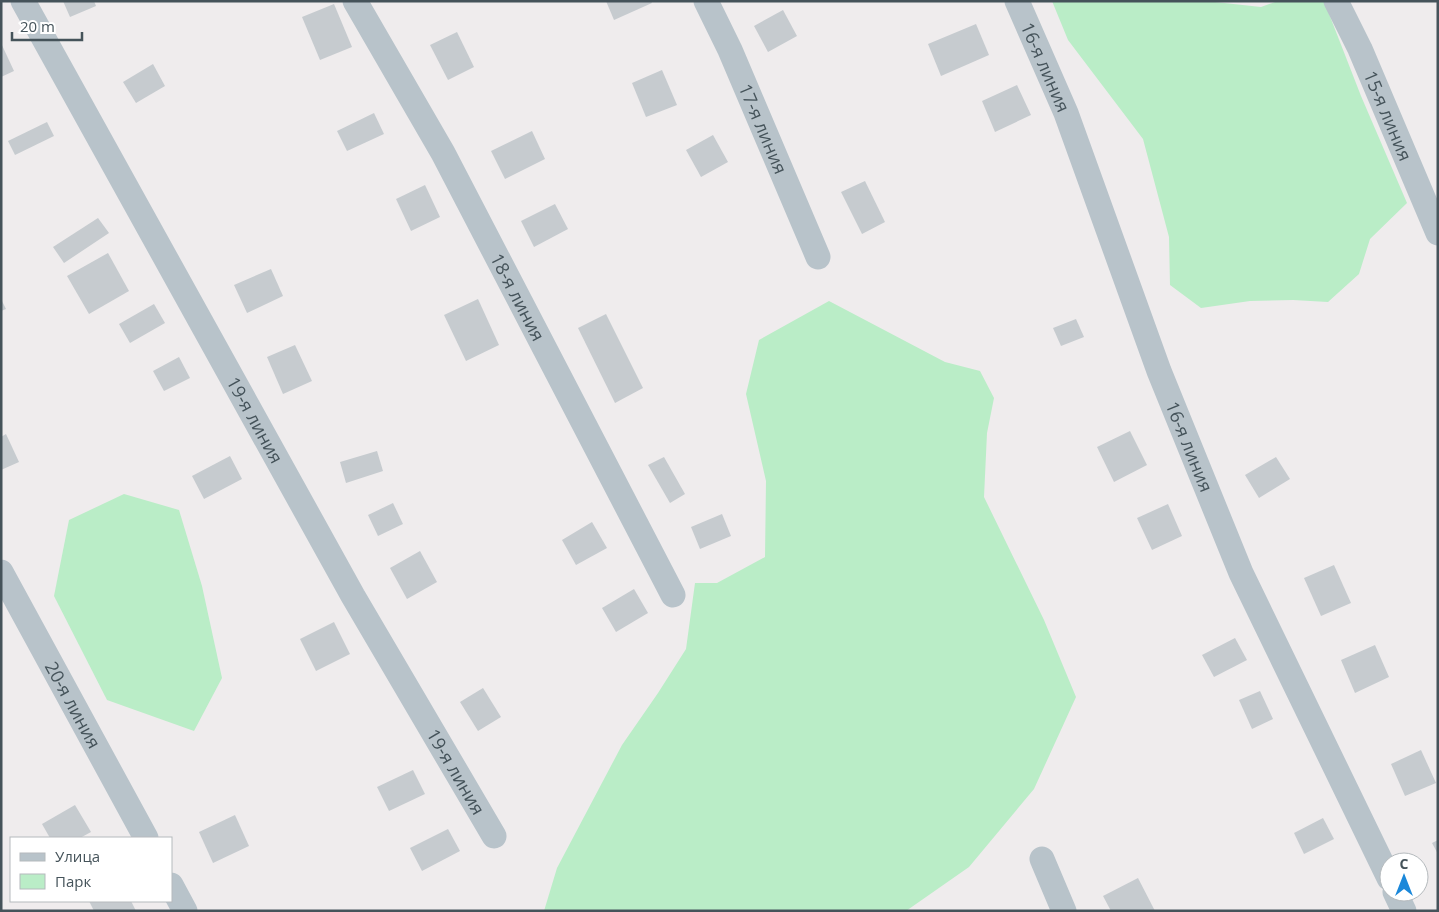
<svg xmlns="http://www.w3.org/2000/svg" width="1439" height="912" viewBox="0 0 1439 912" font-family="'Open Sans',sans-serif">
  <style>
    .green { fill: #baedc7 }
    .building { fill: #c6cbcf }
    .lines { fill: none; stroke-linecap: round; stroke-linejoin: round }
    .street { stroke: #b8c3ca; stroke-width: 25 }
    .labels { text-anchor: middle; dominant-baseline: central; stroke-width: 4.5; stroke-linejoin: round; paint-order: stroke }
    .street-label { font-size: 18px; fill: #45535a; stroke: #fff }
  </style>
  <rect width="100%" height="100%" fill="#efeced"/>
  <g class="green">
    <polygon points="1052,1 1206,1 1261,7 1278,1 1324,1 1361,96 1407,203 1370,239 1359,274 1328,302 1293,300 1250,301 1201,308 1170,285 1169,237 1143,139 1068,40"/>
    <polygon points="829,301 945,362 980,371 994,398 987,433 984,497 1044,620 1076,697 1034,789 969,867 906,911 544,911 557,868 622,745 658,693 686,649 695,583 717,583 765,557 766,481 746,394 759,340"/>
    <polygon points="124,494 179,510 202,586 222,678 194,731 107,700 54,596 69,520"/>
  </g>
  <g class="building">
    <polygon points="63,1 94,1 96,6 70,17"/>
    <polygon points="606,1 651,1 652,3 614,20"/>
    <polygon points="334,4 352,47 320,60 302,17"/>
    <polygon points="783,10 797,36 768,52 754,26"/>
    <polygon points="976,24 989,55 941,76 928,44"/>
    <polygon points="457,32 474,67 448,80 430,45"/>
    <polygon points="1,43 14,71 1,77"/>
    <polygon points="153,64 165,86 136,103 123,82"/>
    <polygon points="662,70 677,105 646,117 632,83"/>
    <polygon points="1017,85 1031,115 995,132 982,101"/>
    <polygon points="374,113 384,134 347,151 337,131"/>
    <polygon points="47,122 54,136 15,155 8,141"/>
    <polygon points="532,131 545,159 505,179 491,151"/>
    <polygon points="713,135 728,162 701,177 686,150"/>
    <polygon points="865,181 885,222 862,234 841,192"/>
    <polygon points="425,185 440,217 411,231 396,199"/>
    <polygon points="555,204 568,229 534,247 521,221"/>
    <polygon points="98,218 109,233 64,263 53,247"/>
    <polygon points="108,253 129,291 89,314 67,276"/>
    <polygon points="271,269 283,296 247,313 234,285"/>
    <polygon points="1,299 6,309 1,311"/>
    <polygon points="478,299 499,345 466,361 444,315"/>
    <polygon points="154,304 165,323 130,343 119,324"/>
    <polygon points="606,314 643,388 615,403 578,328"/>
    <polygon points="1076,319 1084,337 1061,346 1053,328"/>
    <polygon points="295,345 312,381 283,394 267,357"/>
    <polygon points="179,357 190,378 164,391 153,371"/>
    <polygon points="1130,431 1147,465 1114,482 1097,447"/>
    <polygon points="6,434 19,462 1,470 1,437"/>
    <polygon points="377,451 383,471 346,483 340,462"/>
    <polygon points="230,456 242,479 204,499 192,476"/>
    <polygon points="664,457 685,494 670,503 648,465"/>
    <polygon points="1276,457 1290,479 1259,498 1245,475"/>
    <polygon points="393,503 403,524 378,536 368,515"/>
    <polygon points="1168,504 1182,536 1152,550 1137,518"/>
    <polygon points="722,514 731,536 700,549 691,527"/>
    <polygon points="592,522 607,548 576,565 562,540"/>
    <polygon points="420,551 437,582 407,599 390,568"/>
    <polygon points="1334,565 1351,603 1321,616 1304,578"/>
    <polygon points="634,589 648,613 616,632 602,608"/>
    <polygon points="334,622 350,654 316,671 300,639"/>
    <polygon points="1235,638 1247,660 1214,677 1202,655"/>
    <polygon points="1375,645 1389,677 1355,693 1341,660"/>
    <polygon points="483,688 501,717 478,731 460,702"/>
    <polygon points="1260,691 1273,719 1252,729 1239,700"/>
    <polygon points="1421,750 1436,783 1405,796 1391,764"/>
    <polygon points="413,770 425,794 389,811 377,787"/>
    <polygon points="75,805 91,832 80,838 50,838 42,824"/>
    <polygon points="235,815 249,846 213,863 199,832"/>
    <polygon points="1323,818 1334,839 1304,854 1294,833"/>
    <polygon points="448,829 460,851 422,871 410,848"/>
    <polygon points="1438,840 1438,854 1432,843"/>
    <polygon points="1138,878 1155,911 1111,911 1103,896"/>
    <polygon points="89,901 131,901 136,911 94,911"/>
  </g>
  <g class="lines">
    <g class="street">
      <path id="s1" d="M23,1L353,596L494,836"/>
      <path id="s2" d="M355,1L443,153L673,595"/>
      <path id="s3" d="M706,1L730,50L818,257"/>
      <path id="s4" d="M1017,1L1066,113L1159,371L1241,573L1389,878"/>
      <path id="s5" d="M1336,1L1360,49L1438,233"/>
      <path id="s6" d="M1,572L146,838"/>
      <polyline points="1042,859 1064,911"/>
      <polyline points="171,885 185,911"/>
      <polyline points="1395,892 1404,911"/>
    </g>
  </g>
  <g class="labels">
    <g class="street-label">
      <text stroke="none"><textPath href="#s4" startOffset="72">16-я линия</textPath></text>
      <text stroke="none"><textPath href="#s5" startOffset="126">15-я линия</textPath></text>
      <text stroke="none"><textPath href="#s3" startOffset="140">17-я линия</textPath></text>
      <text stroke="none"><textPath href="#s2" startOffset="338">18-я линия</textPath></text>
      <text stroke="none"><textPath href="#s1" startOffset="479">19-я линия</textPath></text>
      <text stroke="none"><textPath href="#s4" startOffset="478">16-я линия</textPath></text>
      <text stroke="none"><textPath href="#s6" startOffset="151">20-я линия</textPath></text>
      <text stroke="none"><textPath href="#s1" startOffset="884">19-я линия</textPath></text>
    </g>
  </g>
  <rect width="1439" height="912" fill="none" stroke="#45535a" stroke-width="5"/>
  <rect x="10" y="837" width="162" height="65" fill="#ffffff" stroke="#b5babd"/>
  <rect x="20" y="853" width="25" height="8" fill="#b8c3ca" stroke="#b5babd"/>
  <text x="55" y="862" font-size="15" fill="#45535a">Улица</text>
  <rect x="20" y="874" width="25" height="15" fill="#baedc7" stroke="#b5babd"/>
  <text x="55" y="887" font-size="15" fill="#45535a">Парк</text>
  <g transform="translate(1404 877)"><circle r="24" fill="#ffffff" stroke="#b5babd"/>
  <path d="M0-4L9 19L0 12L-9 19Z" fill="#1b88da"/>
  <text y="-8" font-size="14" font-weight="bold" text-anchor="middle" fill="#45535a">С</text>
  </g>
  <path d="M12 32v8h70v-8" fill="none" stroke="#45535a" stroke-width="2.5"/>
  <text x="20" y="32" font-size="15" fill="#45535a" stroke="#ffffff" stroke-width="4" paint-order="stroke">20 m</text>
</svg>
